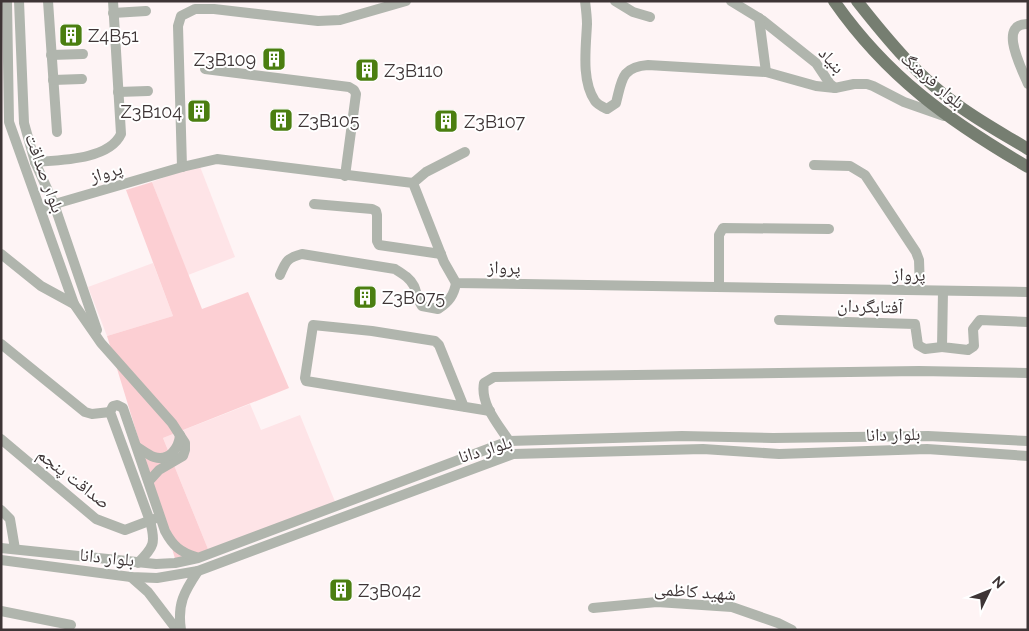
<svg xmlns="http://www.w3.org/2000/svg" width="1029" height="631" viewBox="0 0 1029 631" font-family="Raleway,'Noto Naskh Arabic',sans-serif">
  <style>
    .built { fill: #fee4e7 }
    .green { fill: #fccfd3 }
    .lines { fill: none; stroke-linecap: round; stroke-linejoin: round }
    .minor { stroke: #b0b5ad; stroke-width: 10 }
    .major { stroke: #767e71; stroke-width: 12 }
    .labels { text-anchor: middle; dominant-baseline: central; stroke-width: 4; stroke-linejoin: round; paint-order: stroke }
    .poi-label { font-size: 18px; fill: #3e3536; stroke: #fff; text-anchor: start }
    .street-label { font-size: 18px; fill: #3e3536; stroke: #fff }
  </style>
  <rect width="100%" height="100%" fill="#fef4f5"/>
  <g class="built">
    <polygon points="199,164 235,257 188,275 152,182"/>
    <polygon points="153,263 173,316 107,336 88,287"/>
    <polygon points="250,404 261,430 300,415 336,504 210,554 163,438"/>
  </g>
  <polygon class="green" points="152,182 202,309 248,292 289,388 163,438 210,554 177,565 107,336 173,316 126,190"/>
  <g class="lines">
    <g class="minor">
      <polyline points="7,1 9,122 74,304 101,343 172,423 185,443 185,450 183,456 159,470 149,481"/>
      <polyline points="19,1 24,123 35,162 54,204 97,330"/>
      <polyline points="48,1 57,132"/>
      <path d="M585,1C586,9 587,17 587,24C586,47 581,81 595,101C598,105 603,107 607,109L616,103C622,80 621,67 648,65L766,72L816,86L835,88L854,84H867L873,86L904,102L944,116"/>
      <polyline points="615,1 633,12 650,17"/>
      <polyline points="731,1 762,20 816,63 830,84 835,88"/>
      <polyline points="113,13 146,11"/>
      <polyline points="759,18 766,72"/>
      <path d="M1028,24C997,23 1022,69 1028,84"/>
      <polyline points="51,55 83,54"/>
      <polyline points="205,69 349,87 354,90 356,94 345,176"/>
      <polyline points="53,80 82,79"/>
      <polyline points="118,92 148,91"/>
      <path d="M35,162C60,160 109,160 121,134L113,1"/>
      <polyline points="814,165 850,166 865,175 916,252 919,260 920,290"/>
      <polyline points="182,167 178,26 181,16 195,9 214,9 318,21 340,20 406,1"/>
      <polyline points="413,183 426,172 465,152"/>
      <polyline points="314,204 372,209 376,211 377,215 377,241 379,245 441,254"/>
      <polyline points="41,208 182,167 217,159 413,183 444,262 456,283 1028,292"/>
      <polyline points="1,254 41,286 74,304"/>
      <path d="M280,275C286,261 287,258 302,254L395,269C403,274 410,278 414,286C417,293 417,299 422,306L438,309C449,302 454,295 456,283"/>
      <polyline points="719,287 719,235 723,228 829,229"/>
      <polyline points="943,291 942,347 968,350 974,346 973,329 980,320 1028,322"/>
      <polyline points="779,320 915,324 918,345 925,349 942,347"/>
      <polyline points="1,344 85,412 92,414 110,412"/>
      <polyline points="464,407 439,345 435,341 372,331 313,325 305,378 306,381 490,411"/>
      <polyline points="1,439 96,519 125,530 154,519"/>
      <path d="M509,441C498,424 480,404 484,383L494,377L919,371L1028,373"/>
      <path d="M137,447C142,450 148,455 154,457C169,462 179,448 180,435"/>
      <polyline points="1,510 10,519 15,549"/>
      <polyline points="1,548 156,564 175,563 198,558 509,441 682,436 773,438 928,436 1028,441"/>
      <polyline points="1,560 131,577 157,578 198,571 513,454 703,449 779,454 927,449 1028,456"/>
      <path d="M138,563C154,547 156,543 150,521L110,412L113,406L117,405L123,408L165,531C173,546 180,552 196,557"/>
      <polyline points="131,577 148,592 177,630"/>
      <polyline points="593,608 657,602 732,607 778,623 792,630"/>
      <polyline points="1,611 71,625"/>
      <path d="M181,630C177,604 184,592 198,571"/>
    </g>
    <g class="major">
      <path d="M834,1C887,77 949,121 1028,167"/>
      <path d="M857,1C887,39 919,78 959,106C981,122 1005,135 1028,149"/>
    </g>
  </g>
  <defs>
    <g id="building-square" transform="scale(1.25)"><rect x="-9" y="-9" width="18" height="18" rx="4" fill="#4b7e10" stroke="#fff"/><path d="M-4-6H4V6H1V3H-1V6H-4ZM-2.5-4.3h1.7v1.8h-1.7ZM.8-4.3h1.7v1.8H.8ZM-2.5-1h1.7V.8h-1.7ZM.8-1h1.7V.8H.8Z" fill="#fff"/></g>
  </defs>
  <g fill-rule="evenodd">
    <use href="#building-square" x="71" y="35"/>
    <use href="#building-square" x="274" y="59"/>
    <use href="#building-square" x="367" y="70"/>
    <use href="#building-square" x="199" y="111"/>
    <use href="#building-square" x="281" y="120"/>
    <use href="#building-square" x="446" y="121"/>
    <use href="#building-square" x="365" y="297"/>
    <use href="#building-square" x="341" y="590"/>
  </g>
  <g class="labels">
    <g class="poi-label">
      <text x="88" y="35">Z4B51</text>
      <text x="256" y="59" text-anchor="end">Z3B109</text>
      <text x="384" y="70">Z3B110</text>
      <text x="182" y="111" text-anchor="end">Z3B104</text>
      <text x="298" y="120">Z3B105</text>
      <text x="464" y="121">Z3B107</text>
      <text x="382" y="297">Z3B075</text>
      <text x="358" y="590">Z3B042</text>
    </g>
    <g class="street-label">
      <text transform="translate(832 60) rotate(48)">بنیاد</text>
      <text transform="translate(933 80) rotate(40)">بلوار فرهنگ</text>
      <text transform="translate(106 172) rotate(-16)">پرواز</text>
      <text transform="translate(45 173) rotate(70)">بلوار صداقت</text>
      <text transform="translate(504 267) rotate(1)">پرواز</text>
      <text transform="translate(909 274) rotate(1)">پرواز</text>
      <text transform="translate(870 306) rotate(2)">آفتابگردان</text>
      <text transform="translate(893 434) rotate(-1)">بلوار دانا</text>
      <text transform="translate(485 449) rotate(-17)">بلوار دانا</text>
      <text transform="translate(74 478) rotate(38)">صداقت پنجم</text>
      <text transform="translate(107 557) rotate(6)">بلوار دانا</text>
      <text transform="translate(695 591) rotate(4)">شهید کاظمی</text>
    </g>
  </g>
  <rect width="1029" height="631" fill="none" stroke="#3e3536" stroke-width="5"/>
  <g transform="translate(989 591) rotate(47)" stroke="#ffffff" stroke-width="4" paint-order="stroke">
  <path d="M0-4L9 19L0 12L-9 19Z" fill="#3e3536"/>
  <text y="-8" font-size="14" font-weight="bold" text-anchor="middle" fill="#3e3536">N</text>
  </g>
</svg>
